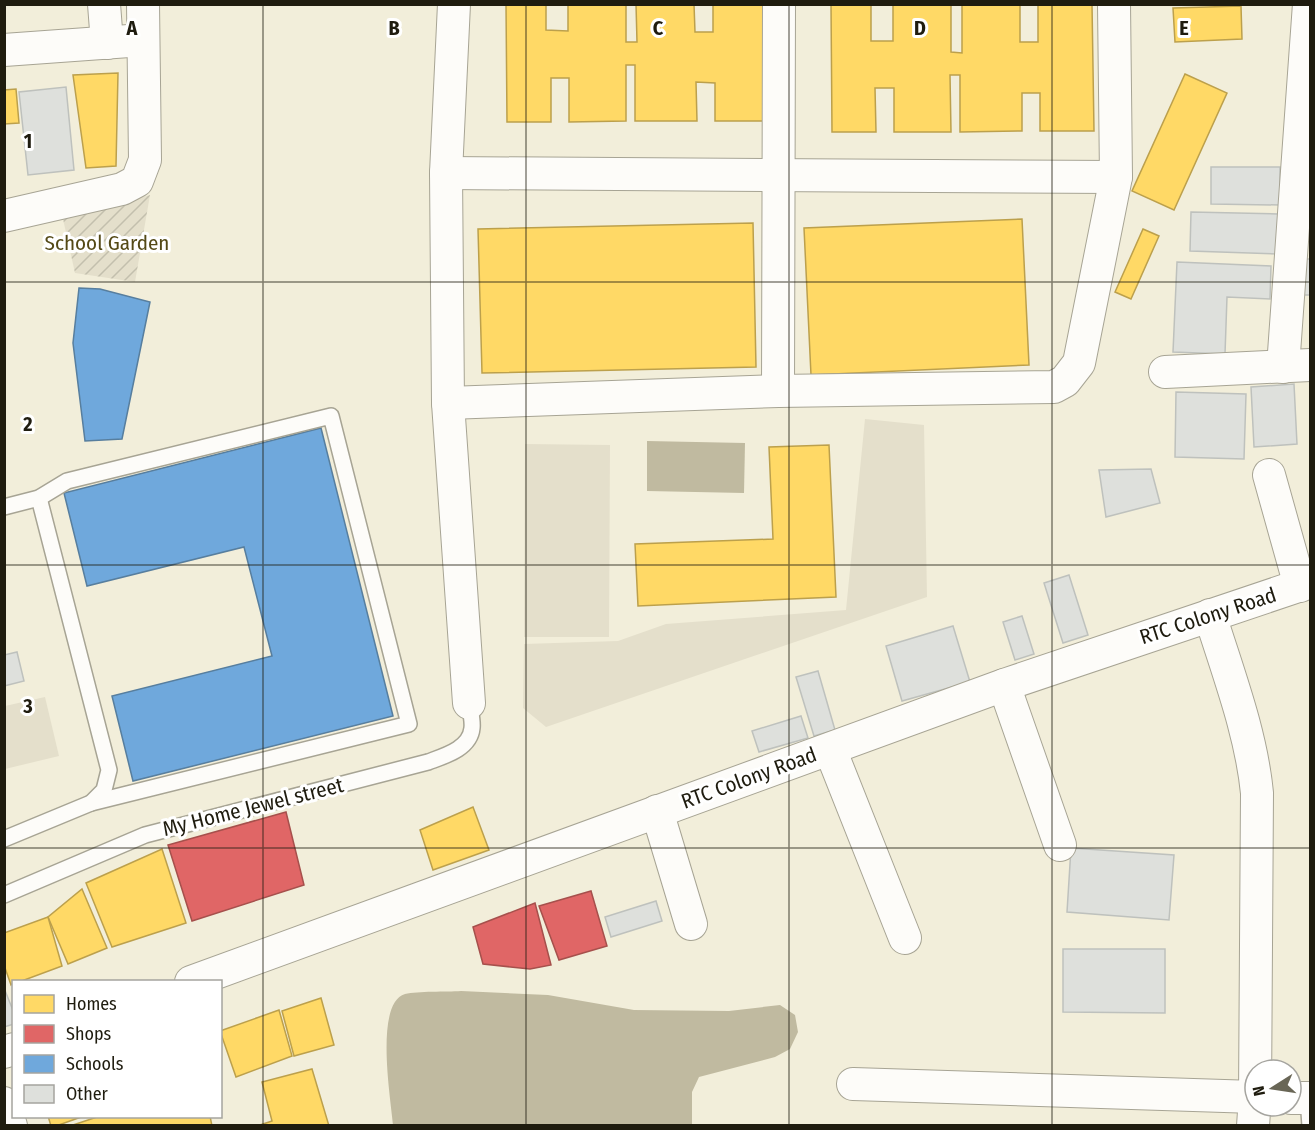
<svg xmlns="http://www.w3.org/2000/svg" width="1315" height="1130" viewBox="0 0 1315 1130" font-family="'Fira Sans Condensed',sans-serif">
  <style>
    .grass { fill: #e4dfcb }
    .garden { fill: url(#garden-furrows) }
    .water { fill: #c0baa0 }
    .homes { fill: #ffd966; stroke: #bca04c; stroke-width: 1.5 }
    .shops { fill: #e06666; stroke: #a6504c; stroke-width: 1.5 }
    .schools { fill: #6fa8dc; stroke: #577e9e; stroke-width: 1.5 }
    .building { fill: #dee0dc; stroke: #bec1bd; stroke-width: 1.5 }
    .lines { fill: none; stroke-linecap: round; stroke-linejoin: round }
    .lane-casing { stroke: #a7a494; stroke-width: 18 }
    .street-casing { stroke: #a7a494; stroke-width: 34 }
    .lane { stroke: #fdfcf9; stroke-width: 15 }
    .street { stroke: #fdfcf9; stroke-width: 32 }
    .grid { fill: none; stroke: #1f1c0f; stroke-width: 1.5; stroke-opacity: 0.55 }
    .labels { text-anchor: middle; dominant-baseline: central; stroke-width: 6; stroke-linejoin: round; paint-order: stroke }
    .park-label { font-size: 21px; fill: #544916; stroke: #fff }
    .street-label { font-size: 21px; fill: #1f1c0f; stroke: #fff }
    .grid-label { font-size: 20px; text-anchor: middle; font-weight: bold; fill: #1f1c0f; stroke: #fff; stroke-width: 6; stroke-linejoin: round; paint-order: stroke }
  </style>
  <defs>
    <pattern id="garden-furrows" width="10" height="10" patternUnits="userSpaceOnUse" patternTransform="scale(1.5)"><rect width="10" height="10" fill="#e4dfcb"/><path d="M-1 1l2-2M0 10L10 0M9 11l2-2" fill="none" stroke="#c3bfad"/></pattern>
  </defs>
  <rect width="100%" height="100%" fill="#f2eeda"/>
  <g class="grass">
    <polygon points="865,419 924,425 927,597 546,727 523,708 524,644 618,641 666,624 846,610"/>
    <polygon points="525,444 610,445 609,637 524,637"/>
    <polygon points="45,697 59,756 5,769 5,706"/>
  </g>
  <polygon class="garden" points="150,195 135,282 75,273 63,219"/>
  <g class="water">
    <polygon points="647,441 745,443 744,493 647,491"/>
    <path d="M461,991L548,995L634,1010L729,1011L780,1005L795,1015L798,1032L790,1049L775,1057L699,1077L692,1092V1125H393C391,1100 374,1003 405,994C418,991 446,992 461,991Z"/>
  </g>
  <g class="homes">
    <polygon points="506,4 546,4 546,30 568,31 568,4 626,4 626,42 637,42 636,4 694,4 695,32 713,32 713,4 767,4 768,121 715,121 715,83 696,82 697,121 635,121 635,65 626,65 626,121 569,122 569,78 551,78 551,122 507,122"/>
    <polygon points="831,4 871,4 871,41 893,41 893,4 951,4 951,52 962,53 962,4 1020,4 1020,42 1038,42 1038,4 1092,4 1094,131 1040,131 1040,93 1022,93 1022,131 960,132 960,75 950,75 951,132 894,132 894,88 875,88 876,132 832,132"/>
    <polygon points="1241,6 1242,39 1175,42 1173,8"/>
    <polygon points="118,73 116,166 86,168 73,75"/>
    <polygon points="1185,74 1227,93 1174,210 1132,191"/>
    <polygon points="16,89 19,123 4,124 4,90"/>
    <polygon points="1022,219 1029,365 811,375 804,228"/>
    <polygon points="753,223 756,367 482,373 478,229"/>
    <polygon points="1143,229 1159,236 1131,299 1115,292"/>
    <polygon points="829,445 836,597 638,606 635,544 773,539 769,447"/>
    <polygon points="473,807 489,850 433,870 420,830"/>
    <polygon points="162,849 186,923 112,947 86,883"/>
    <polygon points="82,889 107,948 68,964 48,917"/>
    <polygon points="48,917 62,966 19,982 14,982 11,985 4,965 4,933"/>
    <polygon points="321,998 334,1045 294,1056 282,1011"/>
    <polygon points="279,1010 292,1056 236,1077 220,1031"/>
    <polygon points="312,1069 329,1126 257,1126 272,1121 262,1082"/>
    <polygon points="48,1116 84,1116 56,1126 51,1126"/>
    <polygon points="100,1116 210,1116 212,1126 70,1126"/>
  </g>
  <g class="shops">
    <polygon points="286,812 304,885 192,921 168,845"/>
    <polygon points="591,891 607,946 559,960 539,906"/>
    <polygon points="535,903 551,965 530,969 483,964 473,927"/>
  </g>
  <g class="schools">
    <polygon points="79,288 100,289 150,302 122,439 85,441 73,343"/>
    <polygon points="321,428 393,716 133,781 112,696 272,656 244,547 87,586 64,493"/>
  </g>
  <g class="building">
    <polygon points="66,87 74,170 28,175 19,92"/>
    <polygon points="1211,167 1280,167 1280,205 1211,204"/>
    <polygon points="1191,212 1278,214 1277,254 1190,251"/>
    <rect x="1304" y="259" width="6" height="36"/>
    <polygon points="1177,262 1271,266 1270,299 1227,297 1225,354 1173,352"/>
    <polygon points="1294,384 1297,444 1254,447 1251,387"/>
    <polygon points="1176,392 1246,394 1244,459 1175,457"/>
    <polygon points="1151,469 1160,503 1106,517 1099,470"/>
    <polygon points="1069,575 1088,635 1063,643 1044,583"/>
    <polygon points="1022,616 1034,654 1015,660 1003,622"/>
    <polygon points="953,626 970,682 902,701 886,646"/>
    <polygon points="17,652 24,681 4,686 4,655"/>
    <polygon points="818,671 835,730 814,736 796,677"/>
    <polygon points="801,716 808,738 759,752 752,731"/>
    <polygon points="1071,848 1174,855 1169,920 1067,912"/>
    <polygon points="656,901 662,921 611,937 605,917"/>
    <polygon points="1063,949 1165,949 1165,1013 1063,1012"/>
    <polygon points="4,988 14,1013 14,1024 4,1027"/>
  </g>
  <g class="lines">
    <g class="lane-casing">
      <g id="lane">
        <polyline points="4,507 39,498 67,481 331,416 409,724 91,803"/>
        <polyline points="4,839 91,803 104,790 109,770 39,498"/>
        <path d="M4,895L145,835L428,762C444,756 470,749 472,728C473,720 470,710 469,703"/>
        <polyline points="1308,1098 1310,1126"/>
      </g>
    </g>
    <g class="street-casing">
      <g id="street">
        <polyline points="104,4 107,43"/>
        <polyline points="454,4 446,173 448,403 469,703"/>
        <polyline points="4,50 143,40"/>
        <polyline points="446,173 1116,177"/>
        <polyline points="4,216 122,189 137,181 145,160 143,4"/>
        <polyline points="1283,367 1309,4"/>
        <polyline points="1165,372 1310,365"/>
        <polyline points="778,391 779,4"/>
        <polyline points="448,403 778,391 1054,387 1065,381 1079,363 1116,177 1114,4"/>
        <polyline points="1269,475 1300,586"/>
        <path d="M1210,615C1228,673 1251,732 1257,793L1255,1097L1253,1126"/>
        <polyline points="1004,685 1060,845"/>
        <polyline points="830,749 905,938"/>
        <polyline points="657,811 691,924"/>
        <polyline points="191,982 1004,685 1310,582"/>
        <polyline points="4,1052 14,1049"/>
        <polyline points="853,1084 1255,1097"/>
        <polyline points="1291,1098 1310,1098"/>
        <polyline points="4,1103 11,1126"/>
      </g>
    </g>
    <use href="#lane" class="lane"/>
    <use href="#street" class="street"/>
  </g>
  <path class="grid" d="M263,4V1126M526,4V1126M789,4V1126M1052,4V1126M4,282H1310M4,565H1310M4,848H1310"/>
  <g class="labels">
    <g class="park-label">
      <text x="107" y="243">School Garden</text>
    </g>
    <g class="street-label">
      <text transform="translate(1208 616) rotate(-18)">RTC Colony Road</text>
      <text transform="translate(749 778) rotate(-20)">RTC Colony Road</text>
      <text transform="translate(253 807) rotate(-14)">My Home Jewel street</text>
    </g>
  </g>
  <g class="grid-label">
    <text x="132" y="35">A</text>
    <text x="394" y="35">B</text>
    <text x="658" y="35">C</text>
    <text x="920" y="35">D</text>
    <text x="1184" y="35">E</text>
    <text x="28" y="148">1</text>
    <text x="28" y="431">2</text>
    <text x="28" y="713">3</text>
  </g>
  <rect width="1315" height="1130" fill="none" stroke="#1f1c0f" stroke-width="12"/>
  <rect x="12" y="980" width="210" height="138" fill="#ffffff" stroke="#a5a49f" stroke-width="1.5"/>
  <rect x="24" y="995" width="30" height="18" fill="#ffd966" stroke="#a5a49f" stroke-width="1.5"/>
  <text x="66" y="1010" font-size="18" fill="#1f1c0f">Homes</text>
  <rect x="24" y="1025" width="30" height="18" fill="#e06666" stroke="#a5a49f" stroke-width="1.5"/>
  <text x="66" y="1040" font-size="18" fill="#1f1c0f">Shops</text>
  <rect x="24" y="1055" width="30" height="18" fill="#6fa8dc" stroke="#a5a49f" stroke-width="1.5"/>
  <text x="66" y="1070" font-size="18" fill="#1f1c0f">Schools</text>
  <rect x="24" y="1085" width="30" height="18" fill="#dee0dc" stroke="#a5a49f" stroke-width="1.5"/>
  <text x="66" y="1100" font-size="18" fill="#1f1c0f">Other</text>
  <g transform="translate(1273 1088) rotate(258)"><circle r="28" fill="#ffffff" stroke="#a5a49f" stroke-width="1.5"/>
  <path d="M0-4.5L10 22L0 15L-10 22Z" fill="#696656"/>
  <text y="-9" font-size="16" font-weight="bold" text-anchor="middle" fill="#1f1c0f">N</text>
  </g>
</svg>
